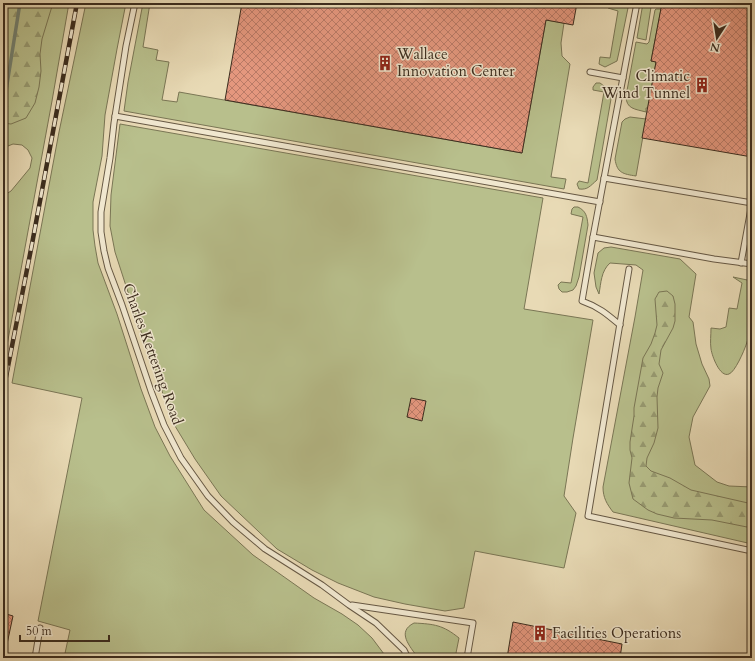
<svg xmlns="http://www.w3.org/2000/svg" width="755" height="661" viewBox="0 0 755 661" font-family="Cardo,serif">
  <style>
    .grass { fill: #b8bf8c; stroke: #7a7655 }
    .forest { fill: url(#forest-firs); stroke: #7a7655 }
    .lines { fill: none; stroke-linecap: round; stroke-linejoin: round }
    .stream { stroke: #728273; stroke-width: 3.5 }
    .building { fill: url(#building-cross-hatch); stroke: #3b2c1e }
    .service-casing { stroke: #665844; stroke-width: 7 }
    .service { stroke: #f0e7cf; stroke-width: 5 }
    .rail-casing { stroke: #3b2c1e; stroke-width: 4.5 }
    .rail { stroke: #f0e7cf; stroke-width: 3; stroke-dasharray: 9; stroke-linecap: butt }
    .labels { text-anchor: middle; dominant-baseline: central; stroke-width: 3; stroke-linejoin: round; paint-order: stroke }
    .poi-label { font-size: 15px; fill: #3b2c1e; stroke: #f0e7cf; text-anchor: start }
    .street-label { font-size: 15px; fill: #3b2c1e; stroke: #f0e7cf }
  </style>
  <defs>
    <pattern id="forest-firs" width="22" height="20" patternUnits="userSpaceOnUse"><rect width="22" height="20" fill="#b8bf8c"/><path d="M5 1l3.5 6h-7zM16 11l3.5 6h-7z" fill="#979b72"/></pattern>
    <pattern id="building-cross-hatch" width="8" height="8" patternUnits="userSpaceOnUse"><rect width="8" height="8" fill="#e4977e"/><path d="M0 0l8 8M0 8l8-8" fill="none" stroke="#ba7b67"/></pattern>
  </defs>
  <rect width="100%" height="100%" fill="#e8dab5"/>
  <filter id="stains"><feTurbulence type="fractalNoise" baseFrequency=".005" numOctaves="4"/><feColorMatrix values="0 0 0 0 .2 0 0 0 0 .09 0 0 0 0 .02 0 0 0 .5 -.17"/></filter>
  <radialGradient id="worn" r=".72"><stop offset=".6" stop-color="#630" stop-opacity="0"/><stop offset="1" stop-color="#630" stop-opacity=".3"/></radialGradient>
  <g class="grass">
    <polygon points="3,3 69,3 52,101 3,367 3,196 11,191 30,168 32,158 28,150 22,145 13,144 3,148"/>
    <polygon points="86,3 126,3 117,49 105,115 102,156 93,202 93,230 95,246 98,263 117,314 141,389 155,427 170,456 204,510 253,555 314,598 342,614 358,625 372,638 387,658 64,658 70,630 38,621 82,398 12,383 59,132"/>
    <polygon points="143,3 150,3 143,47 158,50 156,60 169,62 162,100 177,102 179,92 522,153 546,20 564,23 561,43 562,56 570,64 551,177 566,179 564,189 124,111 128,82"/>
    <polygon points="601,3 629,3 619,52 617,61 605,67 599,64 600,57 610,58 618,11 608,8 608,4"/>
    <polygon points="643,3 662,3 661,7 654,5 651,7 646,40 637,38"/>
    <path d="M656,9H661L651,61L656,62L648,108H646V112C635,109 626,109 626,96L636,42L647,44L649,42L655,10Z"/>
    <path d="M596,83H600C607,88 610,91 611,99L597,180C590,186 588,190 579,189L577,184L579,181L588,183L604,92L593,90V87Z"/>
    <path d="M630,117L646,119L636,176C623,174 617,173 615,159L622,122L625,119Z"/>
    <polygon points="120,124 543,198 524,309 593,320 573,438 564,496 576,513 564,568 475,551 464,608 445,611 405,604 374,597 338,583 312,570 277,549 221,496 195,459 172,421 155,370 138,323 115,252 110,226 111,195"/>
    <path d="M574,207H578C586,211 587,216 588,225L579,277L576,286L573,290L567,292H562L559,289L558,285L561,282L571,283L583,217L571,214L572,209Z"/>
    <path d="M611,247L680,259L696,274L689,317L693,322L696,344L702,364L709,379L710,386L693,417L689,437L695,465L717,482L729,486L752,487V544L613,512C607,504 603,498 603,487L635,317L643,270L636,265L610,263C601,271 601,283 599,294L596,287L594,273L598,253L604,248Z"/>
    <path d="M733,277L752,281C752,303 754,325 746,345C744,351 735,372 729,374C720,378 712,356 711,349C710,342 711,335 711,328L720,329L726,327L729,308L737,309L742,283Z"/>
    <path d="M414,623C434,624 443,625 459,638L455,658H418C410,646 396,632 414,623Z"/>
  </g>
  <g class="forest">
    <polygon points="3,3 53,3 42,39 40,54 41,71 39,87 35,103 26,118 11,124 3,123"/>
    <polygon points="667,291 673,296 675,304 675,321 673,328 661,350 659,364 663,373 658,388 657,397 658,428 654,443 647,458 646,466 651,471 670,478 691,490 726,498 748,503 752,502 752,528 712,520 674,518 657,514 648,510 633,499 629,483 632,458 630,450 630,442 634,416 634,408 643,358 651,344 655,333 657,325 655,299 659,292"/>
  </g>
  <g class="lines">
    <polyline class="stream" points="5,97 20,3"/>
  </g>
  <g class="building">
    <polygon points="242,3 577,3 573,25 546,20 522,153 225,100"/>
    <polygon points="662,3 744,3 752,4 752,157 642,138 656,62 651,61"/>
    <polygon points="411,398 426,401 422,421 407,417"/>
    <polygon points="3,613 13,616 7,644 3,643"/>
    <polygon points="513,622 622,644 620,658 507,658"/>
  </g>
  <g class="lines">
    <g class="service-casing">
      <g id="service">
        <polyline points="135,3 126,46 114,123 110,158 101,212 101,232 104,251 108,268 122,305 151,391 164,425 181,458 208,496 233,522 265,549 322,585 349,605 376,623 404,650 408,658"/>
        <polyline points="590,72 623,78"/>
        <polyline points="115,116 600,202"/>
        <polyline points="604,178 752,203"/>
        <polyline points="593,237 714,259 752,264"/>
        <polyline points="741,263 752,203"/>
        <polyline points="629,269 588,516 752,551"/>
        <path d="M620,325C607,314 599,307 582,301L593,237L637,3"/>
        <polyline points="352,605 473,623 467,658"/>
        <polyline points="35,658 40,628"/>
      </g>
    </g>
    <use href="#service" class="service"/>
    <g class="rail-casing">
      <polyline id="rail" points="3,392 32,244 77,3"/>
    </g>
    <use href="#rail" class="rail"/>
  </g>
  <defs>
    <g id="building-bare" transform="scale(1.2)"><path d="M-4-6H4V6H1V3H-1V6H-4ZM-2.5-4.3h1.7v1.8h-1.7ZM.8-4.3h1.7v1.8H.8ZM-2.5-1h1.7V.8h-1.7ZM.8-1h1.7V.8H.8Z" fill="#8f2418" stroke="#f0e7cf" stroke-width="2.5" paint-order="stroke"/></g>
  </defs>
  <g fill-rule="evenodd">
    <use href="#building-bare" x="385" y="63"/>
    <use href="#building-bare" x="702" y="85"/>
    <use href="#building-bare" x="540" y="633"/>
  </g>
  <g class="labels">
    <g class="poi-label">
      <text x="397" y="54">Wallace<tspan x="397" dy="17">Innovation Center</tspan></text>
      <text x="690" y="76" text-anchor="end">Climatic<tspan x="690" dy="17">Wind Tunnel</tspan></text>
      <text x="552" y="633">Facilities Operations</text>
    </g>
    <g class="street-label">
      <text transform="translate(153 354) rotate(70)">Charles Kettering Road</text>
    </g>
  </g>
  <rect width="755" height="661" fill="none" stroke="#e8dab5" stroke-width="16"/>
  <rect x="4" y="4" width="747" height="653" fill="none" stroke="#3b2c1e" stroke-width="2"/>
  <rect x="8" y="8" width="739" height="645" fill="none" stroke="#3b2c1e"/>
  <g transform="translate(717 38) rotate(192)" stroke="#f0e7cf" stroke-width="3" paint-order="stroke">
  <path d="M0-3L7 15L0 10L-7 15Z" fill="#3b2c1e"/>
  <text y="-6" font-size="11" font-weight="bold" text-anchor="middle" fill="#3b2c1e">N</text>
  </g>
  <path d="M20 635v6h89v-6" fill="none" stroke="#3b2c1e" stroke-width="2"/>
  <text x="26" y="635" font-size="12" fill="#3b2c1e" stroke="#f0e7cf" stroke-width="3" paint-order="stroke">50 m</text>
  <rect width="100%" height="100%" filter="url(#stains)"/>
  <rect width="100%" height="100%" fill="url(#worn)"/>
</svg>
